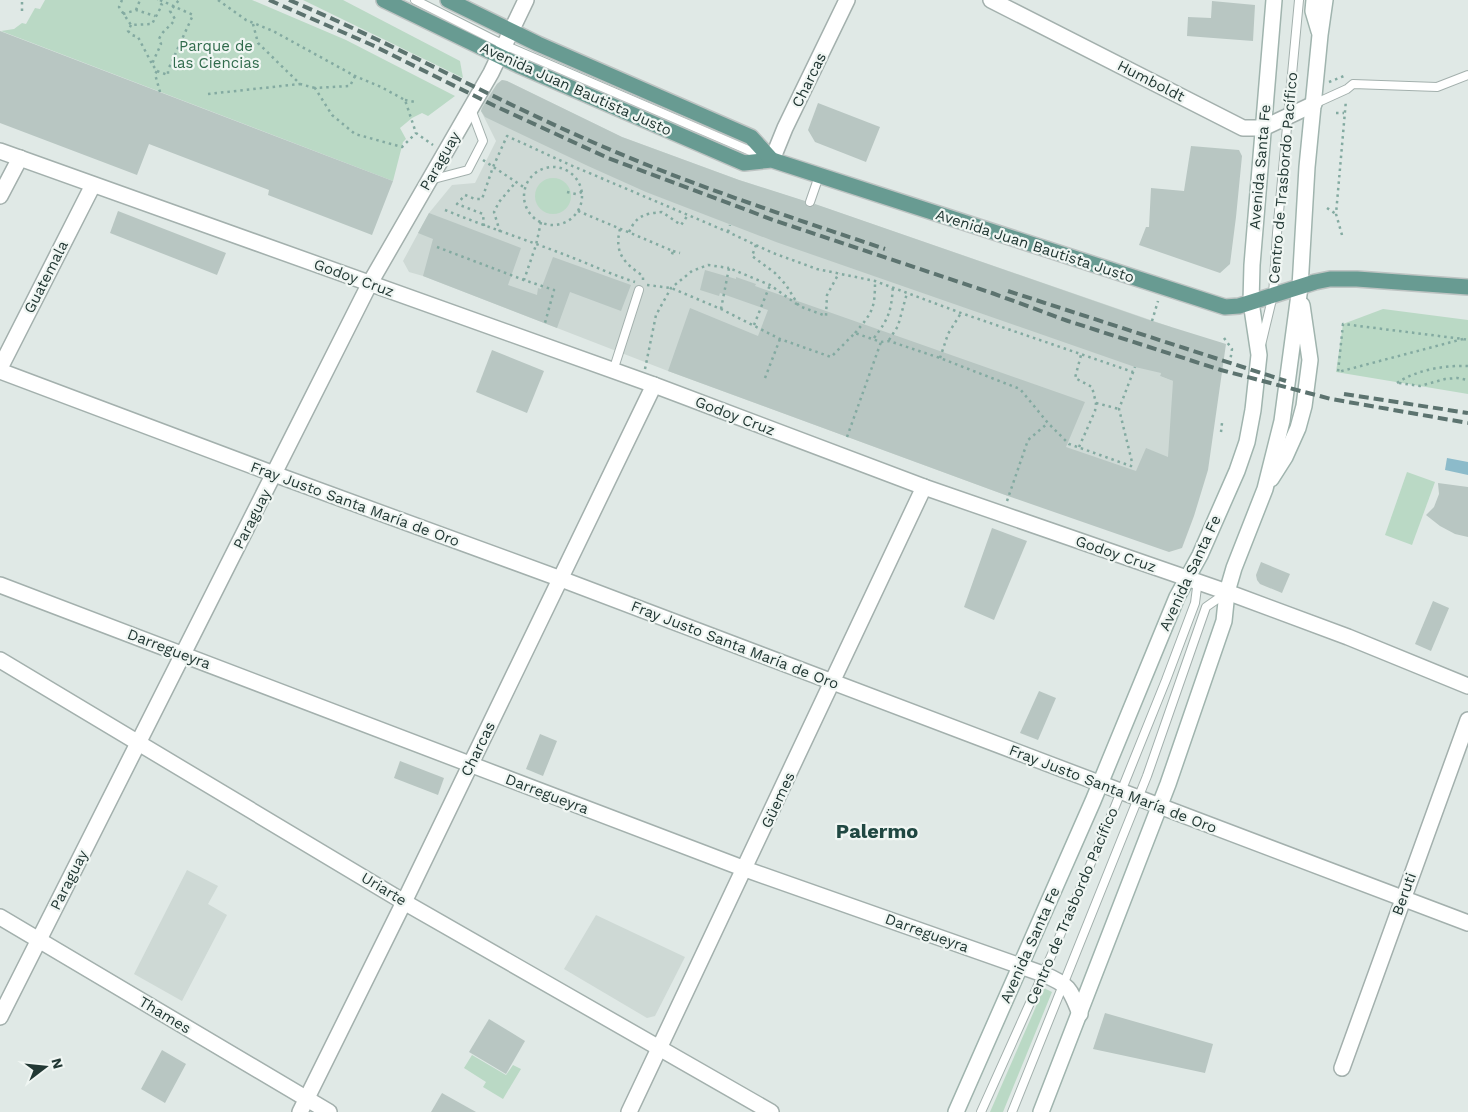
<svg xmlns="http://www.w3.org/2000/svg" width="1468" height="1112" viewBox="0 0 1468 1112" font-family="'Work Sans',sans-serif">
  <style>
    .built { fill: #ced9d5 }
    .green { fill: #bad9c5 }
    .water { fill: #8cbbca }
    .building { fill: #b8c6c2 }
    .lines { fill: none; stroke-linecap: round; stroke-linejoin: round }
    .lane-casing { stroke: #a3b0ad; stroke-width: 10 }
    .street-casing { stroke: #a3b0ad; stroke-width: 18 }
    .secondary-casing { stroke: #a0b4ae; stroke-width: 18 }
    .primary-casing { stroke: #bdc3c2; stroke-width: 18 }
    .path { stroke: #83aaa1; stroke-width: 2.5; stroke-dasharray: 2.5 4; stroke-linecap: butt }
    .lane { stroke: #fff; stroke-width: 8 }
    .street { stroke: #fff; stroke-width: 15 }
    .secondary { stroke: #fff; stroke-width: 15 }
    .primary { stroke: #689b92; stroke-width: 15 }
    .rail { stroke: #5c736f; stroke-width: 4; stroke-dasharray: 10 5; stroke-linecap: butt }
    .path-bridge { stroke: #83aaa1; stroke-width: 2.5; stroke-dasharray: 2.5 4; stroke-linecap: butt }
    .labels { text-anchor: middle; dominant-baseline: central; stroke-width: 4.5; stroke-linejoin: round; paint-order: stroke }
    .park-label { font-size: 15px; fill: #306b4c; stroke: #f0f6f3 }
    .street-label { font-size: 15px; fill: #223834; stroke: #f0f6f3 }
    .district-label { font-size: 20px; font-weight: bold; fill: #204842; stroke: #f0f6f3 }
  </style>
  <rect width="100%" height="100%" fill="#e0e9e6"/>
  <g class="built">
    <polygon points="502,80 507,81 622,137 739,180 829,209 1171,327 1159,356 1166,359 1160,376 1173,381 1172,483 1008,496 668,371 423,276 409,272 403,261 429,213 452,185 475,183 496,141 481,111 482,105 497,84"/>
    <polygon points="187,870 218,886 208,904 227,915 182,1001 134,974"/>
    <polygon points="596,915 685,957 655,1016 647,1018 564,969"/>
  </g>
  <g class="green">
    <polygon points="45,0 252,0 346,40 455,96 428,116 422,113 412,118 400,128 406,139 403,142 393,181 1,31 14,29 22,23 26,24 35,8 40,9"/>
    <polygon points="303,0 343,0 460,61 463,78"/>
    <circle cx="553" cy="196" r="18"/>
    <polygon points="1383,309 1468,320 1468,394 1336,372 1343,324"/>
    <polygon points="1407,472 1435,482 1412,545 1385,535"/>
    <polygon points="1044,988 1052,992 1003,1112 990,1112"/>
    <polygon points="472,1055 506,1075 513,1065 521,1069 503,1099 483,1087 486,1082 464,1068"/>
  </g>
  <polygon class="water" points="1447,458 1468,462 1468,475 1445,470"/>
  <g class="building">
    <polygon points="1212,1 1255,5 1253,41 1187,36 1188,17 1211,18"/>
    <polygon points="0,31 393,181 372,235 268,195 269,190 149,144 137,175 0,123"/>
    <polygon points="502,80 507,81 622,137 739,180 805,201 808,207 812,207 815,204 1152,321 1226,344 1208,470 1194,516 1182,548 1169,552 1008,496 668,371 690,308 758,336 768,310 720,293 719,296 700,290 705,270 736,279 736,277 756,284 755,286 1085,402 1066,447 1136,471 1146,448 1168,457 1173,381 1160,376 1161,373 1135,367 776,242 646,192 588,166 485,117 481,111 482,108 497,84"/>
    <polygon points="818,103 880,127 866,162 815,142 808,130"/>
    <polygon points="1191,146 1239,150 1242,156 1236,217 1230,264 1220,273 1139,245 1146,227 1149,227 1151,188 1184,191"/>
    <polygon points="118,211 226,253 217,275 110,233"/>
    <polygon points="429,213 521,248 508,285 537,295 538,288 541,289 553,257 631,285 621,311 570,292 557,328 423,276 433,239 418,233"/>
    <polygon points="492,350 544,371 527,413 476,392"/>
    <polygon points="1438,483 1468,487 1468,537 1455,534 1440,526 1426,515 1434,507 1439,494"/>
    <polygon points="992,528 1027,541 994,620 964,607"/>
    <polygon points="1261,562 1290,574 1282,593 1260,584 1257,580 1256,575"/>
    <polygon points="1433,601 1449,608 1431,651 1415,644"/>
    <polygon points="1039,691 1056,698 1038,740 1020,733"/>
    <polygon points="540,734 557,741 543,776 526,769"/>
    <polygon points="400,761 444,778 438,795 394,778"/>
    <polygon points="1105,1013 1213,1044 1205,1073 1093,1049"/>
    <polygon points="489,1019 525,1041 506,1074 469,1052"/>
    <polygon points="162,1050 186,1064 165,1103 141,1089"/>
    <polygon points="442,1093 476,1112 431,1112"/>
  </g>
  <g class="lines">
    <g class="lane-casing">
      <g id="lane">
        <polyline points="415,0 504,45 762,156"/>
        <polyline points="1314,104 1347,89 1353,84 1437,87 1468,75"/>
        <polyline points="430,180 468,170 483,141 471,109"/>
        <polyline points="810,202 819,176"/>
        <polyline points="1261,345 1273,295 1277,233 1299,0"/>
        <polyline points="613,371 639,290"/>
        <polyline points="981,1112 1052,954 1114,809 1166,680 1195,603 1198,580"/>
        <polyline points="1012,1112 1147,776 1206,607 1226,593"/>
      </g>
    </g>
    <g class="street-casing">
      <g id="street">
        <polyline points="991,0 1243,128 1263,128 1314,104"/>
        <polyline points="0,151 654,385 924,487 1227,592 1348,637 1468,686"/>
        <polyline points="772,160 785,128 847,0"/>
        <polyline points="0,196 20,158"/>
        <polyline points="0,368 93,185"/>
        <polyline points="0,371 274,474 561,579 1468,923"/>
        <path d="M0,585L745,869L1043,974C1069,985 1070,988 1080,1014"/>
        <polyline points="0,660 404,902 771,1112"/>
        <polyline points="0,917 329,1112"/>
        <polyline points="0,1017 370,283 491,73 526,0"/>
        <polyline points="1342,1068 1468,720"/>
        <polyline points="300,1112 404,902 654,385"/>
        <polyline points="629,1112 924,487"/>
      </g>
    </g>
    <g class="secondary-casing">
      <g id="secondary">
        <polyline points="1314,0 1313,11 1319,31"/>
        <polyline points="1271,479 1285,457 1298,428 1304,406 1310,360 1302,305"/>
        <polyline points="956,1112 1093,801 1177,597 1200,555 1237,471 1247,442 1253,410 1259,355 1251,302 1252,265 1274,0"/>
        <polyline points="1041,1112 1168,784 1224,621 1227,592 1234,568 1265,489 1282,421 1300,287 1307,167 1320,35 1325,0"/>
      </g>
    </g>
    <g class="primary-casing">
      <g id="primary">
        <polyline points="384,0 518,65 744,163 772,160 1225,307 1239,306 1315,282 1330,279 1357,279 1468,287"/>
        <polyline points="448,0 538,44 751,137 772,160"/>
      </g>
    </g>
    <g class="path">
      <polyline points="122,0 119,7 131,25 152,24 162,5 158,0"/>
      <polyline points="218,0 246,20 273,31 355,76 381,87 405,100 416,133 433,145"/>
      <polyline points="136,10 140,0"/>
      <polyline points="22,11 22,0"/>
      <polyline points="123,14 136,10 155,16"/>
      <polyline points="253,24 258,43 300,84 315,88"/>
      <polyline points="131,25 128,31 132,35 138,37 152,64"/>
      <polyline points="157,71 168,75 168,70"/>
      <polyline points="355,76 350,86 315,88 332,115 355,134 402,147 416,133"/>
      <polyline points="1329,82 1344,76"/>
      <path d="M160,92L155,74L157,71L152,64L161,44L159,39C164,28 170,28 175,19L170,11L179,0"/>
      <polyline points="208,94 300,84"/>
      <polyline points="405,100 415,102"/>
      <polyline points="1336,113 1344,113"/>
      <polyline points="483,160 525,188"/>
      <circle cx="553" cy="196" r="29"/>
      <polyline points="567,192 576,194 582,192"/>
      <polyline points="1327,208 1336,214"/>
      <path d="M445,210C484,226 524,239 563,254C587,263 610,274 635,282"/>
      <polyline points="578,211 673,251 671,258"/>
      <polyline points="541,222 536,245 524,280 554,290 545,323"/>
      <polyline points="484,226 483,214 457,204 465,195 475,199 482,199 493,167 507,136 568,164 728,232 773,253 817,269 875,281 961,313 1133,372"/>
      <path d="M620,229C614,253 624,263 643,276V281"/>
      <polyline points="500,232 494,212 499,202 516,182"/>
      <path d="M629,232C637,215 644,214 662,212L681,225L688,215"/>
      <polyline points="728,232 730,225"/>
      <polyline points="1342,235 1336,214 1346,100"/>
      <polyline points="756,245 752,256 775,273 786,285 799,306 826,316 827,295 839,273"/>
      <polyline points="437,247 524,280"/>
      <polyline points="673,251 680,253"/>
      <polyline points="647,285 671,288 721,309 780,339 831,357 855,333 881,342 889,341 940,358 1020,389 1048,423 1069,444 1131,466 1132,462 1119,409 1135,367"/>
      <polyline points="721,309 729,268 770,285 798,305"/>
      <polyline points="1152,321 1158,301"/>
      <polyline points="754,325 770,285"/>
      <path d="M855,333C873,312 875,308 875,281"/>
      <path d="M874,338C889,318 891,312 893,287"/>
      <polyline points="1224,338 1232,349 1230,362"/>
      <polyline points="1463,339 1338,372 1343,324 1463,339 1468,340"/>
      <polyline points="889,340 898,326 907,293"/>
      <polyline points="940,358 948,334 961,313"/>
      <polyline points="645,369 656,315 671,288 692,271 708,265 729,268"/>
      <polyline points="765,378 780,339"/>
      <path d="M1397,383C1416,370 1445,365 1468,366"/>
      <polyline points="1399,383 1420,386 1445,379 1457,378 1468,380"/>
      <polyline points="1096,403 1119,409"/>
      <polyline points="1221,432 1222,423"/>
      <polyline points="847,437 881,342"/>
      <polyline points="1079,447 1095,411 1096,403 1092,387 1075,378 1081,355"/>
      <polyline points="1007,501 1028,440 1048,423"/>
    </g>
    <use href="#lane" class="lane"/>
    <use href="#street" class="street"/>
    <use href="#secondary" class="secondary"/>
    <use href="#primary" class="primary"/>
    <g class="rail">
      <polyline points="269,0 372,45 495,106 608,158 776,221 992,293 1068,321 1221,370 1331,399 1468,423"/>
      <path d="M289,0C399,46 502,104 611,150C700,188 793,218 885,249"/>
      <polyline points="1008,291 1286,381"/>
      <polyline points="1344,394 1468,413"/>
    </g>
    <polyline class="path-bridge" points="160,0 193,15 168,70"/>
  </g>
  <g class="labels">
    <g class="park-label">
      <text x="216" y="46">Parque de<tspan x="216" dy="17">las Ciencias</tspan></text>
    </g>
    <g class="street-label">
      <text transform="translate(809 80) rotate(-64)">Charcas</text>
      <text transform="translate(1151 81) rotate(27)">Humboldt</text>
      <text transform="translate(576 89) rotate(24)">Avenida Juan Bautista Justo</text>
      <text transform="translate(440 161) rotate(-60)">Paraguay</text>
      <text transform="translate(1260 167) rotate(-85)">Avenida Santa Fe</text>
      <text transform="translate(1283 178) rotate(-85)">Centro de Trasbordo Pacífico</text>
      <text transform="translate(1035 246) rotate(18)">Avenida Juan Bautista Justo</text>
      <text transform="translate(46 277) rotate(-63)">Guatemala</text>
      <text transform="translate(354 278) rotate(20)">Godoy Cruz</text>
      <text transform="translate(735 416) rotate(21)">Godoy Cruz</text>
      <text transform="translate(355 504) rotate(20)">Fray Justo Santa María de Oro</text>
      <text transform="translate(252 519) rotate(-63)">Paraguay</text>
      <text transform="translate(1116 554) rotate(19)">Godoy Cruz</text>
      <text transform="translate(1190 573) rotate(-65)">Avenida Santa Fe</text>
      <text transform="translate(735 645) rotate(21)">Fray Justo Santa María de Oro</text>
      <text transform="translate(169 649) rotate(21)">Darregueyra</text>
      <text transform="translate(478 749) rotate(-64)">Charcas</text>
      <text transform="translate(1113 789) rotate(21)">Fray Justo Santa María de Oro</text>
      <text transform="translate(547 794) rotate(21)">Darregueyra</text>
      <text transform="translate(778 800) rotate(-65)">Güemes</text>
      <text transform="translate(69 880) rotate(-63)">Paraguay</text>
      <text transform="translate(384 889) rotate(31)">Uriarte</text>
      <text transform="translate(1404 894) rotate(-70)">Beruti</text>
      <text transform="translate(1072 906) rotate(-67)">Centro de Trasbordo Pacífico</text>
      <text transform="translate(927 933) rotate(20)">Darregueyra</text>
      <text transform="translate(1030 945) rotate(-66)">Avenida Santa Fe</text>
      <text transform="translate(165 1015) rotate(31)">Thames</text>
    </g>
    <g class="district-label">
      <text x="877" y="831">Palermo</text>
    </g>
  </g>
  <g transform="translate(45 1067) rotate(74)" stroke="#f0f6f3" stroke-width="4" paint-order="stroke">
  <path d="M0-4L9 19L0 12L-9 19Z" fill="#223834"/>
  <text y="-8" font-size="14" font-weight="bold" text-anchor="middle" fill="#223834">N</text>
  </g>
</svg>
